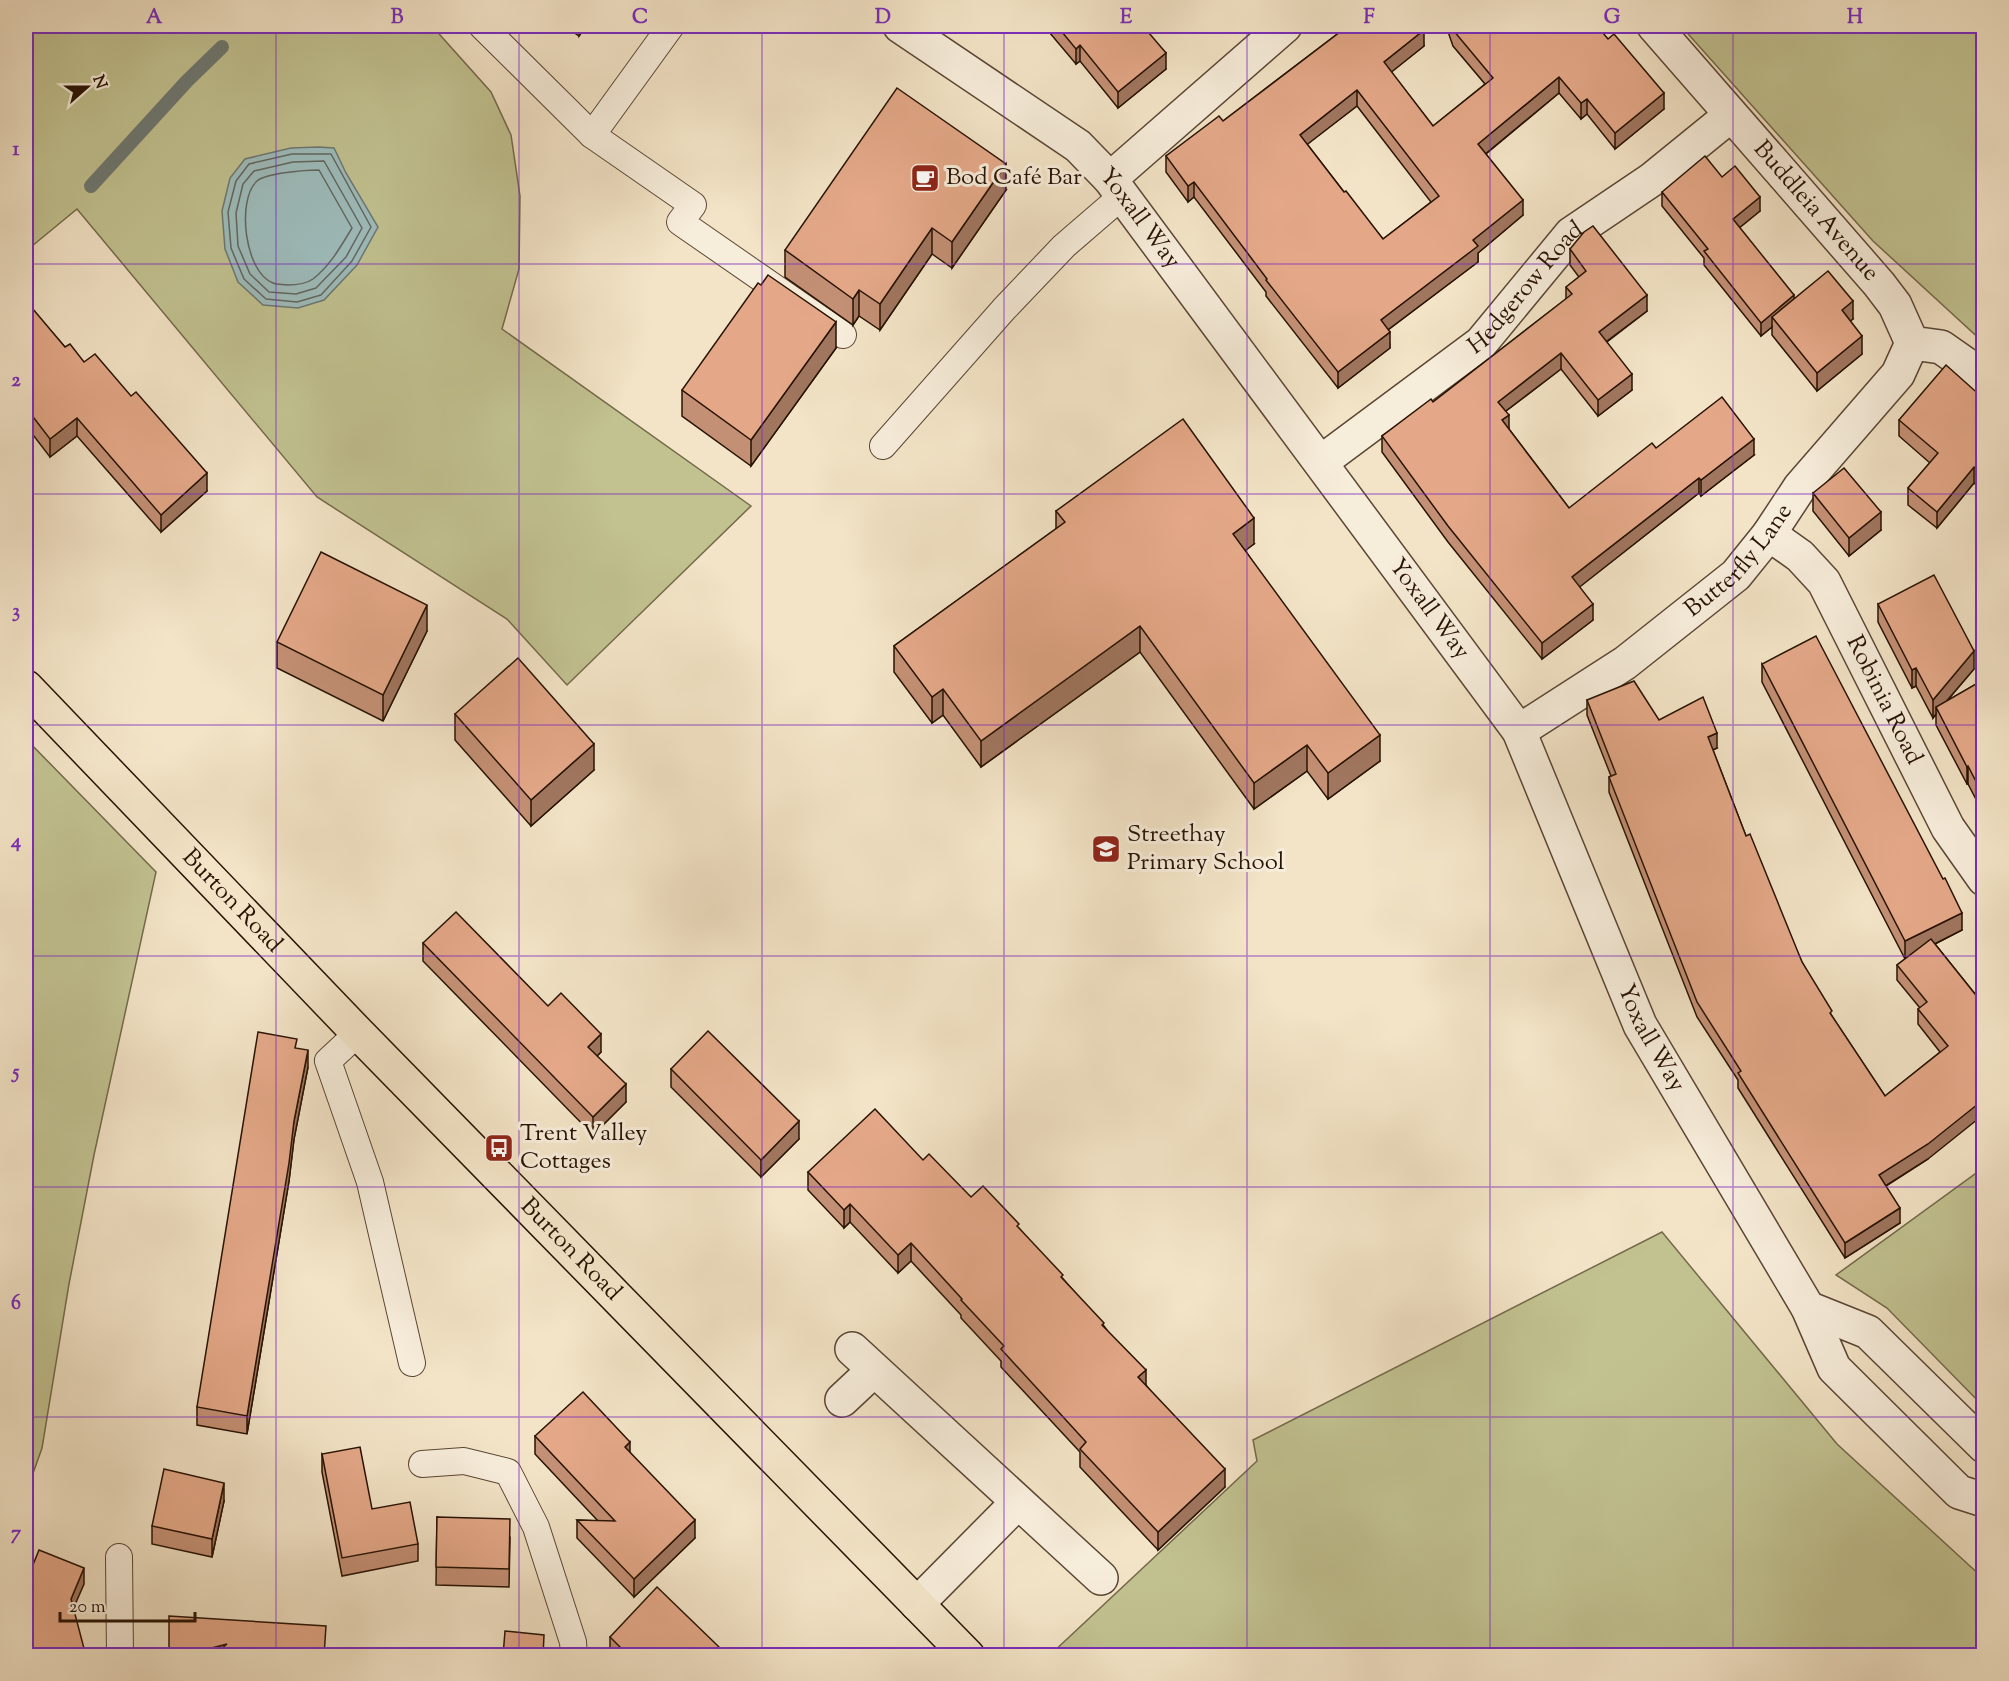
<svg xmlns="http://www.w3.org/2000/svg" width="2009" height="1681" viewBox="0 0 2009 1681" font-family="'Sorts Mill Goudy',serif">
  <style>
    .green { fill: #c2c291; stroke: #746a4a; stroke-width: 1.5 }
    .water { fill: #9ebdbd; stroke: #6e7973; stroke-width: 1.5 }
    .lines { fill: none; stroke-linecap: round; stroke-linejoin: round }
    .shore { stroke: #626860; stroke-width: 1.5 }
    .stream { stroke: #6e7973; stroke-width: 14 }
    .lane-casing { stroke: #5a4634; stroke-width: 28 }
    .street-casing { stroke: #5a4634; stroke-width: 36 }
    .highway-casing { stroke: #271203; stroke-width: 36 }
    .lane { stroke: #f7eddb; stroke-width: 26 }
    .street { stroke: #f7eddb; stroke-width: 33 }
    .highway { stroke: #f3e4c7; stroke-width: 33 }
    .wall { fill: #c49075; stroke: #271203; stroke-width: 1.5; fill-rule: evenodd }
    .shaded-wall { fill: #a0765f; stroke: #271203; stroke-width: 1.5 }
    .building { fill: #e4a888; stroke: #271203; stroke-width: 1.5; fill-rule: evenodd }
    .grid { fill: none; stroke: #7b2cbf; stroke-width: 1.5; stroke-opacity: 0.55 }
    .labels { text-anchor: middle; dominant-baseline: central; stroke-width: 6; stroke-linejoin: round; paint-order: stroke }
    .poi-label { font-size: 24px; fill: #271203; stroke: #f7eddb; text-anchor: start }
    .street-label { font-size: 24px; fill: #271203; stroke: #f7eddb }
    .neatline { fill: none; stroke: #7b2cbf; stroke-width: 2 }
    .grid-label { font-size: 20px; text-anchor: middle; font-weight: bold; fill: #7b2cbf }
  </style>
  <rect width="100%" height="100%" fill="#f3e4c7"/>
  <filter id="stains"><feTurbulence type="fractalNoise" baseFrequency=".00333" numOctaves="4"/><feColorMatrix values="0 0 0 0 .2 0 0 0 0 .09 0 0 0 0 .02 0 0 0 .5 -.17"/></filter>
  <radialGradient id="worn" r=".72"><stop offset=".6" stop-color="#630" stop-opacity="0"/><stop offset="1" stop-color="#630" stop-opacity=".3"/></radialGradient>
  <g class="green">
    <polygon points="33,26 432,26 491,92 511,135 520,196 519,269 502,329 751,506 567,685 507,619 317,497 77,209 26,251 26,31"/>
    <polygon points="1681,26 1983,26 1983,342 1873,241"/>
    <polygon points="26,739 156,872 94,1155 69,1284 42,1448 26,1493"/>
    <polygon points="1983,1168 1983,1167 1983,1406 1887,1308 1836,1275"/>
    <polygon points="1662,1232 1837,1444 1983,1578 1983,1655 1050,1655 1257,1461 1253,1440"/>
  </g>
  <polygon class="water" points="318,147 334,148 346,173 378,227 357,265 324,300 298,308 263,305 238,282 225,249 222,211 230,178 245,159 291,148"/>
  <g class="lines">
    <g class="shore">
      <polygon points="292,154 331,154 371,227 352,261 321,295 297,302 266,299 244,279 231,248 228,212 236,181 249,164"/>
      <polygon points="324,161 362,228 346,257 316,288 296,294 269,292 250,274 238,246 236,213 243,184 254,171 293,162"/>
      <path d="M319,170L352,228C341,246 330,266 313,279C306,284 295,285 287,285C283,284 277,285 273,283C245,273 236,200 257,181C266,173 306,170 319,170Z"/>
    </g>
    <polyline class="stream" points="91,186 187,81 222,47"/>
    <g class="lane-casing">
      <g id="lane">
        <polyline points="482,26 592,135 693,205 680,222 843,335"/>
        <polyline points="592,135 671,26"/>
        <polyline points="883,446 1004,309 1064,246 1122,196"/>
        <polyline points="358,1033 328,1061 370,1182 412,1363"/>
        <polyline points="422,1464 464,1461 508,1472 536,1527 573,1642 574,1656"/>
        <polyline points="119,1557 120,1656"/>
      </g>
    </g>
    <g class="street-casing">
      <g id="street">
        <path id="s1" d="M900,26L1078,146L1110,179L1519,731L1640,1025L1808,1308L1834,1368L1959,1492L1984,1500"/>
        <path id="s2" d="M1654,26L1879,284L1895,305L1912,343L1941,347L1984,377"/>
        <polyline points="1110,179 1285,26"/>
        <path id="s3" d="M1321,462L1481,343L1571,234L1651,180L1731,115"/>
        <path id="s4" d="M1769,534L1800,556L1824,582L1948,828L1984,879"/>
        <path id="s5" d="M1519,731L1625,663L1736,575L1769,534L1800,487L1898,374L1912,343"/>
        <polyline points="1808,1308 1868,1332 1984,1446"/>
        <polyline points="852,1349 1101,1578"/>
        <polyline points="842,1400 874,1370"/>
        <polyline points="917,1604 1018,1502"/>
      </g>
    </g>
    <g class="highway-casing">
      <g id="highway">
        <path id="s6" d="M26,687L358,1033L968,1656"/>
      </g>
    </g>
    <use href="#lane" class="lane"/>
    <use href="#street" class="street"/>
    <use href="#highway" class="highway"/>
  </g>
  <g class="wall">
    <polygon points="564,26 586,26 579,36"/>
    <polygon points="1044,26 1159,26 1149,33 1166,69 1118,108 1080,61 1076,64"/>
    <path d="M1345,26H1420L1424,46L1391,72L1433,126L1485,84L1453,46L1446,26H1597L1664,109L1615,149L1587,114L1581,119L1559,93L1486,154L1523,215L1478,253V262L1388,330L1390,348L1338,388L1266,296V292L1194,197L1188,202L1166,172V156L1223,121L1345,28ZM1357,106L1431,202L1383,239L1344,192L1307,144Z"/>
    <polygon points="1722,177 1760,211 1739,228 1794,299 1853,319 1850,321 1862,354 1817,391 1772,335 1772,327 1761,336 1704,265 1704,258 1662,206 1662,192"/>
    <polygon points="1006,190 952,268 932,254 880,330 859,316 853,325 785,277 785,250"/>
    <polygon points="1570,249 1647,311 1607,342 1632,390 1598,416 1561,369 1506,411 1509,429 1569,508 1656,448 1754,455 1701,496 1699,493 1579,587 1593,620 1542,659 1448,542 1382,452 1382,436 1433,402 1566,299 1566,287 1579,277 1570,265"/>
    <polygon points="26,303 65,347 84,362 207,491 161,532 77,436 50,457 27,427"/>
    <polygon points="836,348 751,466 682,416 682,390"/>
    <polygon points="1983,398 1983,491 1974,483 1937,528 1908,505 1908,488 1930,463 1899,436 1899,420"/>
    <polygon points="1813,493 1881,530 1849,556 1813,511"/>
    <polygon points="1056,511 1254,544 1245,550 1380,761 1328,799 1307,771 1254,809 1140,652 981,767 943,715 932,723 894,672 894,646 1056,529"/>
    <polygon points="1878,604 1974,669 1947,701 1983,680 1983,813 1968,784 1967,784 1936,725 1936,714 1933,718 1916,686 1912,688 1878,622"/>
    <polygon points="427,631 383,721 277,668 277,642"/>
    <polygon points="1762,664 1962,930 1935,944 1983,1004 1928,1159 1886,1186 1900,1223 1845,1258 1738,1088 1738,1080 1697,1017 1609,792 1609,777 1611,776 1587,715 1587,700 1659,720 1717,748 1713,750 1746,836 1802,962 1832,1016 1885,1096 1940,1052 1918,1024 1918,1009 1920,1008 1897,980 1897,965 1905,959 1762,682"/>
    <polygon points="455,714 594,770 531,826 455,740"/>
    <polygon points="423,943 548,1006 601,1052 597,1056 626,1102 593,1135 423,961"/>
    <polygon points="308,1067 294,1139 289,1181 247,1434 197,1425 197,1407"/>
    <polygon points="671,1069 799,1139 761,1177 671,1087"/>
    <polygon points="923,1160 971,1197 1019,1228 1104,1326 1146,1385 1225,1487 1158,1550 1080,1467 1080,1452 1001,1367 1001,1361 961,1318 961,1315 911,1261 898,1273 850,1222 844,1228 808,1190 808,1172"/>
    <polygon points="535,1436 630,1453 695,1538 634,1597 577,1538 577,1520 598,1521 535,1454"/>
    <polygon points="322,1454 372,1509 418,1544 418,1561 342,1576 322,1472"/>
    <polygon points="224,1501 212,1557 152,1544 152,1526"/>
    <polygon points="437,1517 510,1537 509,1587 436,1585"/>
    <polygon points="610,1637 727,1656 610,1655"/>
  </g>
  <g class="shaded-wall">
    <polygon points="579,26 586,26 579,36"/>
    <polygon points="1142,26 1159,26 1142,40"/>
    <polygon points="1424,30 1424,46 1384,78 1384,62"/>
    <polygon points="1080,45 1080,61 1076,64 1076,49"/>
    <polygon points="1166,53 1166,69 1118,108 1118,92"/>
    <polygon points="1559,77 1559,93 1478,160 1478,144"/>
    <polygon points="1357,90 1357,106 1300,150 1300,135"/>
    <polygon points="1664,93 1664,109 1615,149 1615,133"/>
    <polygon points="1587,99 1587,114 1581,119 1581,103"/>
    <polygon points="1006,164 1006,190 952,268 952,242"/>
    <polygon points="1194,182 1194,197 1188,202 1188,186"/>
    <polygon points="1760,197 1760,211 1733,233 1733,219"/>
    <polygon points="1523,200 1523,215 1478,253 1478,262 1381,335 1381,320 1473,240"/>
    <polygon points="932,228 932,254 880,330 880,304"/>
    <polygon points="859,290 859,316 853,325 853,299"/>
    <polygon points="1647,295 1647,311 1599,347 1599,332"/>
    <polygon points="1794,295 1794,309 1772,317 1772,327 1761,336 1761,323"/>
    <polygon points="1853,301 1853,319 1842,328 1842,310"/>
    <polygon points="836,322 836,348 751,466 751,440"/>
    <polygon points="1390,332 1390,348 1338,388 1338,372"/>
    <polygon points="1862,336 1862,354 1817,391 1817,373"/>
    <polygon points="1561,353 1561,369 1498,417 1498,402"/>
    <polygon points="1632,374 1632,390 1598,416 1598,400"/>
    <polygon points="27,409 27,427 26,428 26,410"/>
    <polygon points="1509,415 1509,431 1502,420"/>
    <polygon points="77,418 77,436 50,457 50,439"/>
    <polygon points="1754,439 1754,455 1701,496 1701,480"/>
    <polygon points="1974,467 1974,483 1937,528 1937,512"/>
    <polygon points="207,473 207,491 161,532 161,515"/>
    <polygon points="1699,478 1699,493 1572,593 1572,577"/>
    <polygon points="1881,512 1881,530 1849,556 1849,538"/>
    <polygon points="1254,518 1254,544 1233,560 1233,534"/>
    <polygon points="1593,604 1593,620 1542,659 1542,643"/>
    <polygon points="427,605 427,631 383,721 383,695"/>
    <polygon points="1140,626 1140,652 981,767 981,741"/>
    <polygon points="1974,651 1974,669 1938,711 1936,707 1936,714 1933,718 1933,700"/>
    <polygon points="1916,668 1916,686 1912,688 1912,670"/>
    <polygon points="943,689 943,715 932,723 932,697"/>
    <polygon points="1717,733 1717,748 1708,752 1708,737"/>
    <polygon points="1380,735 1380,761 1328,799 1328,773"/>
    <polygon points="594,744 594,770 531,826 531,800"/>
    <polygon points="1307,745 1307,771 1254,809 1254,783"/>
    <polygon points="1968,766 1968,784 1967,784 1967,767"/>
    <polygon points="1962,913 1962,930 1905,959 1905,941"/>
    <polygon points="601,1034 601,1052 588,1065 588,1047"/>
    <polygon points="308,1050 308,1067 294,1139 289,1181 247,1434 247,1416 294,1121"/>
    <polygon points="626,1084 626,1102 593,1135 593,1117"/>
    <polygon points="1983,1087 1983,1115 1928,1159 1879,1190 1879,1175"/>
    <polygon points="799,1121 799,1139 761,1177 761,1160"/>
    <polygon points="850,1204 850,1222 844,1228 844,1210"/>
    <polygon points="1900,1208 1900,1223 1845,1258 1845,1243"/>
    <polygon points="911,1243 911,1261 898,1273 898,1255"/>
    <polygon points="1146,1370 1146,1387 1138,1377"/>
    <polygon points="630,1442 630,1460 625,1447"/>
    <polygon points="1225,1469 1225,1487 1158,1550 1158,1532"/>
    <polygon points="224,1483 224,1501 212,1557 212,1539"/>
    <polygon points="695,1520 695,1538 634,1597 634,1579"/>
    <polygon points="84,1568 84,1584 71,1614 71,1599"/>
    <polygon points="227,1644 227,1656 181,1656"/>
  </g>
  <g class="building">
    <polygon points="1057,26 1143,26 1166,53 1118,92 1080,45 1076,49"/>
    <path d="M1348,26H1420L1424,30L1384,62L1433,126L1493,78L1453,30L1452,26H1597L1608,39L1614,34L1664,93L1615,133L1587,99L1581,103L1559,77L1478,144L1523,200L1473,240L1478,246L1381,320L1390,332L1338,372L1266,280L1267,279L1194,182L1188,186L1166,156L1219,116L1223,121ZM1357,90L1439,196L1383,239L1346,191L1344,192L1300,135Z"/>
    <polygon points="897,88 1006,164 952,242 932,228 880,304 859,290 853,299 785,250"/>
    <polygon points="1705,156 1722,177 1735,166 1760,197 1733,219 1794,295 1761,323 1704,251 1708,249 1662,192"/>
    <polygon points="1593,226 1647,295 1599,332 1632,374 1598,400 1561,353 1498,402 1509,415 1502,420 1569,508 1652,443 1656,448 1722,397 1754,439 1701,480 1699,478 1572,577 1593,604 1542,643 1448,526 1382,436 1431,399 1433,402 1572,294 1566,287 1586,271 1570,249 1584,232"/>
    <polygon points="1828,271 1853,301 1842,310 1862,336 1817,373 1772,317"/>
    <polygon points="768,275 836,322 751,440 682,390 758,283 761,285"/>
    <polygon points="27,302 65,347 70,344 84,362 95,354 131,396 136,392 207,473 161,515 77,418 50,439 27,409 26,410 26,303"/>
    <polygon points="1946,365 1983,398 1983,475 1974,467 1937,512 1908,488 1938,453 1899,420"/>
    <polygon points="1183,419 1254,518 1233,534 1380,735 1328,773 1307,745 1254,783 1140,626 981,741 943,689 932,697 894,646 1065,522 1056,511"/>
    <polygon points="1844,468 1881,512 1849,538 1813,493"/>
    <polygon points="321,552 427,605 383,695 277,642"/>
    <polygon points="1934,575 1974,651 1933,700 1916,668 1912,670 1878,604"/>
    <polygon points="1816,636 1943,879 1945,878 1962,913 1905,941 1762,664"/>
    <polygon points="518,658 594,744 531,800 455,714"/>
    <polygon points="1983,680 1983,795 1968,766 1967,767 1936,707"/>
    <polygon points="1634,681 1659,720 1703,697 1717,733 1708,737 1746,836 1750,834 1802,962 1832,1011 1830,1013 1885,1096 1948,1046 1918,1009 1927,1002 1897,965 1931,939 1983,1004 1983,1100 1928,1144 1879,1175 1900,1208 1845,1243 1738,1073 1741,1071 1697,1002 1609,777 1616,774 1587,700"/>
    <polygon points="456,912 548,1006 561,993 601,1034 588,1047 626,1084 593,1117 423,943"/>
    <polygon points="708,1031 799,1121 761,1160 671,1069"/>
    <polygon points="258,1032 297,1039 295,1048 308,1050 294,1121 289,1163 247,1416 197,1407"/>
    <polygon points="875,1109 923,1160 929,1154 971,1197 983,1186 1019,1224 1017,1226 1063,1275 1061,1277 1104,1323 1102,1325 1146,1370 1138,1377 1225,1469 1158,1532 1080,1449 1086,1442 1001,1349 1004,1346 961,1300 962,1299 911,1243 898,1255 850,1204 844,1210 808,1172"/>
    <polygon points="583,1392 630,1442 625,1447 695,1520 634,1579 577,1520 615,1521 535,1436"/>
    <polygon points="360,1447 372,1509 410,1502 418,1544 342,1558 322,1454"/>
    <polygon points="164,1469 224,1483 212,1539 152,1526"/>
    <polygon points="437,1517 510,1519 509,1569 436,1567"/>
    <polygon points="39,1550 84,1568 71,1599 86,1656 26,1656 26,1582"/>
    <polygon points="657,1587 718,1646 727,1656 629,1656 610,1637"/>
    <polygon points="169,1616 326,1626 324,1656 213,1656 227,1644 181,1656 169,1656"/>
    <polygon points="505,1631 544,1635 543,1656 503,1656"/>
    <polygon points="429,1654 458,1656 429,1656"/>
  </g>
  <path class="grid" d="M276,26V1656M519,26V1656M762,26V1656M1004,26V1656M1247,26V1656M1490,26V1656M1733,26V1656M26,264H1984M26,494H1984M26,725H1984M26,956H1984M26,1187H1984M26,1417H1984"/>
  <defs>
    <g id="cafe-square" transform="scale(1.5)"><rect x="-9" y="-9" width="18" height="18" rx="4" fill="#8f2418" stroke="#f7eddb"/><path d="M-5.5-4.5H6V0H3Q3 3.5 0 3.5H-2.5Q-5.5 3.5-5.5 0ZM3-3.2v2h1.7v-2ZM-6 4.5H4V6H-6Z" fill="#fff"/></g>
    <g id="school-square" transform="scale(1.5)"><rect x="-9" y="-9" width="18" height="18" rx="4" fill="#8f2418" stroke="#f7eddb"/><path d="M0-5L7-2L0 1L-7-2ZM-4 1L0 2.5L4 1V4Q0 6-4 4Z" fill="#fff"/></g>
    <g id="bus-square" transform="scale(1.5)"><rect x="-9" y="-9" width="18" height="18" rx="4" fill="#8f2418" stroke="#f7eddb"/><path d="M-5-6H5V4H4V6H2V4H-2V6H-4V4H-5ZM-3.5-4V0h7V-4ZM-3.5 1.2v1.5H-2V1.2ZM2 1.2v1.5H3.5V1.2Z" fill="#fff"/></g>
  </defs>
  <g fill-rule="evenodd">
    <use href="#cafe-square" x="925" y="178"/>
    <use href="#school-square" x="1106" y="849"/>
    <use href="#bus-square" x="499" y="1148"/>
  </g>
  <g class="labels">
    <g class="poi-label">
      <text x="946" y="178">Bod Café Bar</text>
      <text x="1127" y="835">Streethay<tspan x="1127" dy="28">Primary School</tspan></text>
      <text x="520" y="1134">Trent Valley<tspan x="520" dy="28">Cottages</tspan></text>
    </g>
    <g class="street-label">
      <text stroke="none"><textPath href="#s2" startOffset="246">Buddleia Avenue</textPath></text>
      <text stroke="none"><textPath href="#s1" startOffset="310">Yoxall Way</textPath></text>
      <text stroke="none"><textPath href="#s3" startOffset="270">Hedgerow Road</textPath></text>
      <text stroke="none"><textPath href="#s5" startOffset="280">Butterfly Lane</textPath></text>
      <text stroke="none"><textPath href="#s1" startOffset="796">Yoxall Way</textPath></text>
      <text stroke="none"><textPath href="#s4" startOffset="206">Robinia Road</textPath></text>
      <text stroke="none"><textPath href="#s6" startOffset="297">Burton Road</textPath></text>
      <text stroke="none"><textPath href="#s1" startOffset="1282">Yoxall Way</textPath></text>
      <text stroke="none"><textPath href="#s6" startOffset="783">Burton Road</textPath></text>
    </g>
  </g>
  <rect width="2009" height="1681" fill="none" stroke="#f3e4c7" stroke-width="66"/>
  <g transform="translate(87 87) rotate(69)" stroke="#f7eddb" stroke-width="4.5" paint-order="stroke">
  <path d="M0-4.5L10 22L0 15L-10 22Z" fill="#271203"/>
  <text y="-9" font-size="16" font-weight="bold" text-anchor="middle" fill="#271203">N</text>
  </g>
  <path d="M60 1612v9h135v-9" fill="none" stroke="#271203" stroke-width="3"/>
  <text x="69" y="1612" font-size="18" fill="#271203" stroke="#f7eddb" stroke-width="4.5" paint-order="stroke">20 m</text>
  <rect x="33" y="33" width="1943" height="1615" class="neatline"/>
  <g class="grid-label">
    <text x="154" y="23">A</text>
    <text x="397" y="23">B</text>
    <text x="640" y="23">C</text>
    <text x="883" y="23">D</text>
    <text x="1126" y="23">E</text>
    <text x="1369" y="23">F</text>
    <text x="1612" y="23">G</text>
    <text x="1855" y="23">H</text>
    <text x="16" y="155">1</text>
    <text x="16" y="386">2</text>
    <text x="16" y="617">3</text>
    <text x="16" y="847">4</text>
    <text x="16" y="1078">5</text>
    <text x="16" y="1309">6</text>
    <text x="16" y="1539">7</text>
  </g>
  <rect width="100%" height="100%" filter="url(#stains)"/>
  <rect width="100%" height="100%" fill="url(#worn)"/>
</svg>
